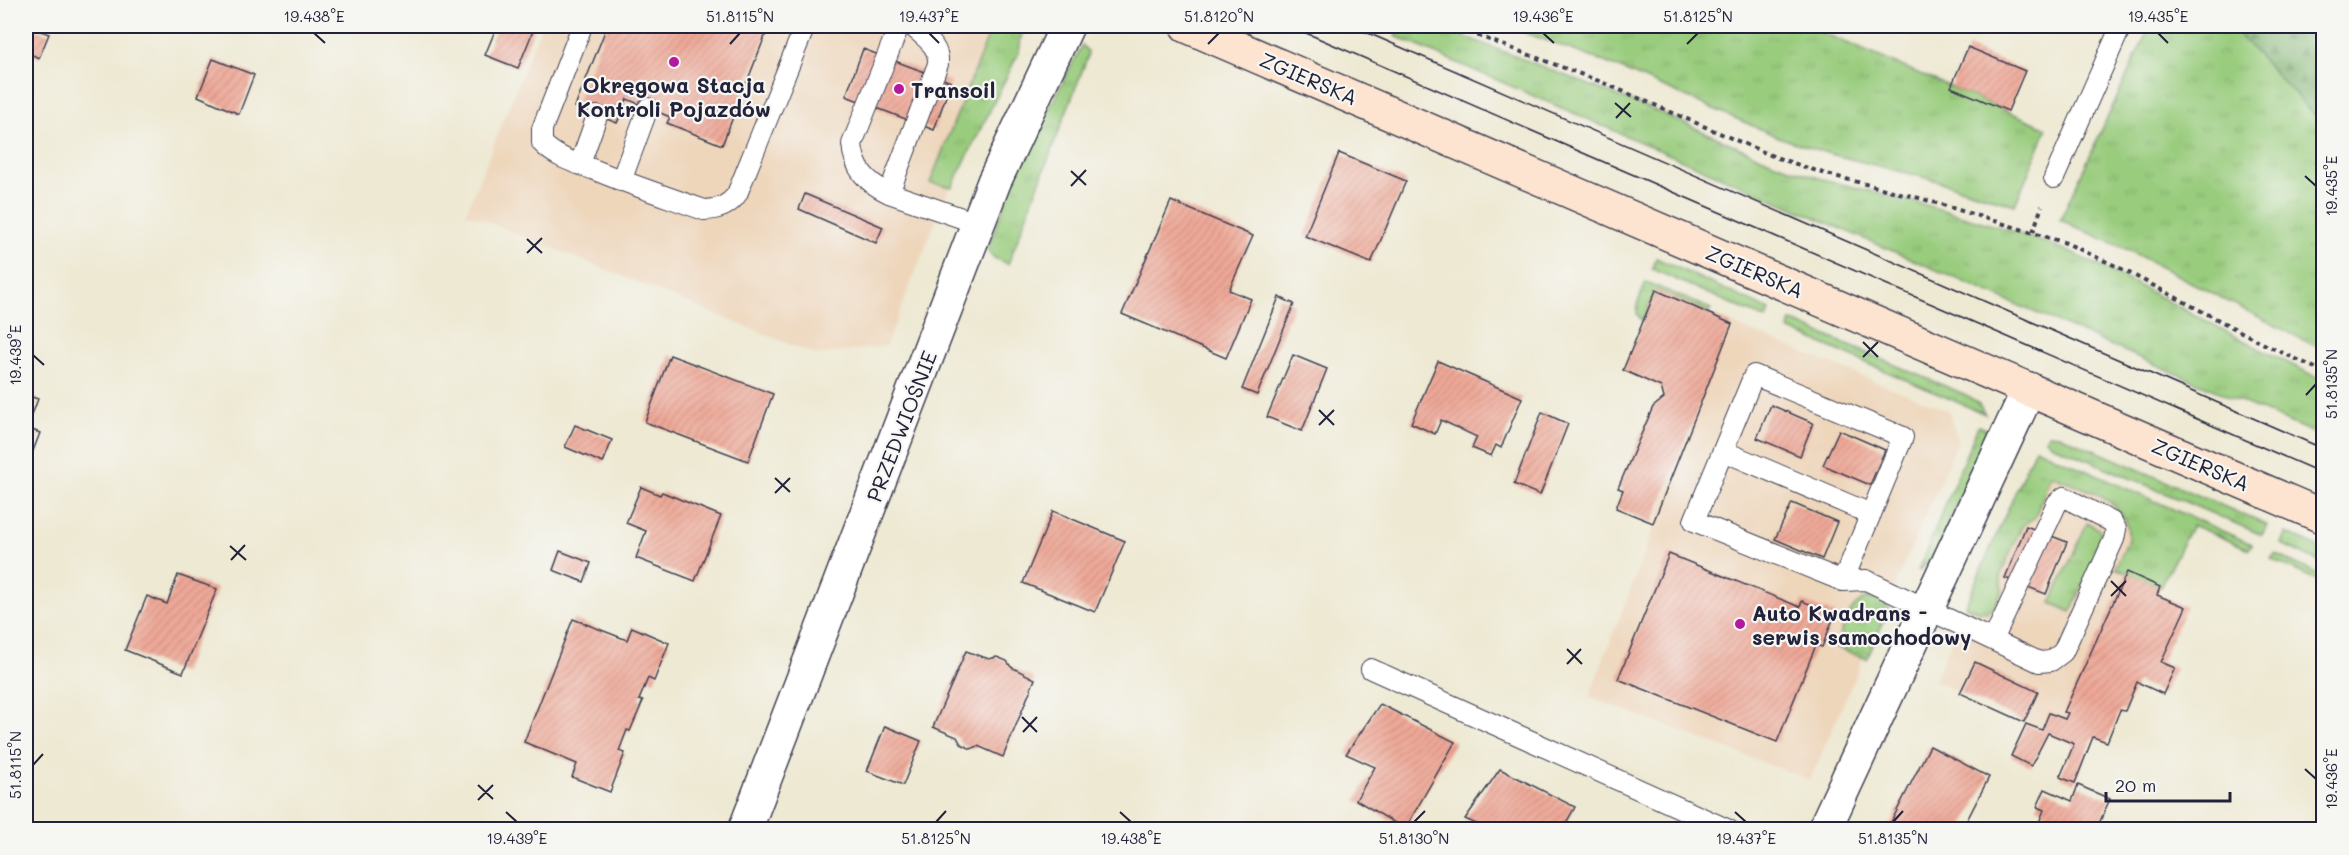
<svg xmlns="http://www.w3.org/2000/svg" width="2349" height="855" viewBox="0 0 2349 855" font-family="Mali,sans-serif">
  <style>
    .built { fill: #eed6bb }
    .grass { fill: url(#grass-tufts); stroke: #5e775c; stroke-width: 1.5 }
    .forest { fill: url(#forest-firs); stroke: #4e6954; stroke-width: 1.5 }
    .building { fill: url(#building-hatch) }
    .lines { fill: none; stroke-linecap: round; stroke-linejoin: round }
    .lane-casing { stroke: #414052; stroke-width: 22 }
    .street-casing { stroke: #414052; stroke-width: 36 }
    .secondary-casing { stroke: #414052; stroke-width: 36 }
    .path { stroke: #414052; stroke-width: 4; stroke-dasharray: 4.5 4.5; stroke-linecap: butt }
    .lane { stroke: #fff; stroke-width: 20 }
    .street { stroke: #fff; stroke-width: 33 }
    .secondary { stroke: #fde4d0; stroke-width: 33 }
    .tram { stroke: #22223b; stroke-width: 1.5 }
    .ticks { fill: none; stroke: #22223b; stroke-width: 2 }
    .poi-dot { fill: #b5179e; stroke: #f6f6f2; stroke-width: 2 }
    .labels { text-anchor: middle; dominant-baseline: central; stroke-width: 4.5; stroke-linejoin: round; paint-order: stroke }
    .street-label { font-size: 21px; fill: #22223b; stroke: #f6f6f2 }
    .poi-label { font-size: 21px; font-weight: bold; fill: #22223b; stroke: #f6f6f2; text-anchor: start }
    .neatline { fill: none; stroke: #22223b; stroke-width: 2 }
    .ticks-label { font-size: 15px; text-anchor: middle; fill: #22223b }
  </style>
  <defs>
    <pattern id="grass-tufts" width="24" height="20" patternUnits="userSpaceOnUse" patternTransform="scale(1.5)"><rect width="24" height="20" fill="#99cc7d"/><path d="M3 7l-1-3M5 7V3M7 7l1-3M15 17l-1-3M17 17v-4M19 17l1-3" fill="none" stroke="#84af6d"/></pattern>
    <pattern id="forest-firs" width="22" height="20" patternUnits="userSpaceOnUse" patternTransform="scale(1.5)"><rect width="22" height="20" fill="#7ab06c"/><path d="M5 1l3.5 6h-7zM16 11l3.5 6h-7z" fill="#648f5a"/></pattern>
    <pattern id="building-hatch" width="6" height="6" patternUnits="userSpaceOnUse" patternTransform="scale(1.5)"><rect width="6" height="6" fill="#eea897"/><path d="M-1 1l2-2M0 6l6-6M5 7l2-2" fill="none" stroke="#cc9083"/></pattern>
  </defs>
  <rect width="100%" height="100%" fill="#f6f6f2"/>
  <filter id="ink" filterUnits="userSpaceOnUse"><feTurbulence type="fractalNoise" baseFrequency=".0167" numOctaves="2"/><feDisplacementMap in="SourceGraphic" scale="12" xChannelSelector="R" yChannelSelector="G"/><feConvolveMatrix kernelMatrix="1 2 1 2 8 2 1 2 1" color-interpolation-filters="sRGB"/></filter>
  <filter id="wash" filterUnits="userSpaceOnUse"><feTurbulence type="fractalNoise" baseFrequency=".008" numOctaves="4" result="noise"/><feDisplacementMap in="SourceGraphic" scale="24" xChannelSelector="R" yChannelSelector="G"/><feGaussianBlur stdDeviation="1.35" result="paint"/><feColorMatrix in="noise" values="0 0 0 0 0 0 0 0 0 0 0 0 0 0 0 0 0 1.4 0 .05"/><feComposite in="paint" operator="in"/></filter>
  <g filter="url(#wash)">
    <rect width="100%" height="100%" fill="#eee9d3"/>
    <g class="built">
      <polygon points="541,26 1014,26 886,346 816,355 466,213"/>
      <polygon points="1732,324 1949,411 1958,441 1810,780 1589,697"/>
      <polygon points="2035,448 2189,516 2088,750 1934,681"/>
    </g>
    <g class="grass">
      <polygon points="992,26 1023,26 1019,52 952,187 930,183"/>
      <polygon points="1399,26 1438,26 1656,111 1775,163 1822,179 1922,204 2009,230 2063,249 2114,273 2264,351 2323,380 2323,437 1395,36"/>
      <polygon points="1507,26 1807,26 2047,128 2015,205 1931,179 1830,154 1781,138 1607,63"/>
      <polygon points="2150,26 2231,26 2323,124 2323,350 2126,249 2060,220"/>
      <polygon points="1082,45 1088,52 1087,58 1008,264 994,258 987,249 1018,169"/>
      <polygon points="1656,258 1770,310 1766,319 1652,269"/>
      <polygon points="1646,282 1711,309 1708,313 1656,290 1642,321 1637,314 1638,302"/>
      <polygon points="1791,321 1966,395 1978,403 1985,414 1788,329"/>
      <polygon points="1978,426 1988,430 1937,550 1932,559 1918,571"/>
      <polygon points="2048,434 2059,435 2267,525 2262,535 2051,444 2046,439"/>
      <path d="M2035,448L2252,544L2249,549L2192,525L2160,587L2115,568C2119,559 2127,547 2128,538C2131,499 2078,487 2051,475L2035,517L2022,526L2000,576L2003,589C1992,612 1991,618 1965,606Z"/>
      <polygon points="2087,523 2099,529 2103,540 2071,612 2051,603"/>
      <polygon points="2286,533 2323,549 2323,564 2282,544"/>
      <polygon points="2275,554 2323,576 2323,583 2271,559"/>
      <path d="M1869,598L1884,602L1889,609L1867,659L1836,647C1843,628 1847,604 1869,598Z"/>
    </g>
    <polygon class="forest" points="2231,26 2323,26 2323,124"/>
    <g id="blocks">
      <g class="building">
        <polygon points="26,26 49,34 39,58 26,52"/>
        <polygon points="497,26 535,26 518,68 485,55"/>
        <polygon points="607,26 769,26 722,145 667,123 670,117 627,99 617,123 575,107"/>
        <polygon points="1968,47 2025,71 2008,111 1951,87"/>
        <polygon points="863,49 951,82 934,130 846,96"/>
        <polygon points="213,59 254,75 239,114 198,96"/>
        <polygon points="1339,153 1406,181 1371,263 1305,236"/>
        <polygon points="805,194 883,227 876,243 799,209"/>
        <polygon points="1171,201 1253,236 1229,290 1251,299 1226,358 1122,314"/>
        <polygon points="1656,290 1732,324 1653,523 1616,508 1623,490 1618,488 1653,407 1664,398 1661,387 1623,370"/>
        <polygon points="1279,297 1294,304 1257,395 1242,389"/>
        <polygon points="670,355 773,394 748,461 645,422"/>
        <polygon points="1293,355 1327,369 1302,431 1267,417"/>
        <polygon points="1438,361 1522,398 1501,448 1496,445 1491,456 1472,448 1477,437 1441,420 1435,434 1411,423"/>
        <polygon points="26,395 38,399 27,428 40,433 31,456 26,457"/>
        <polygon points="1771,405 1813,423 1800,456 1757,438"/>
        <polygon points="1542,412 1568,424 1540,495 1514,484"/>
        <polygon points="575,425 612,440 603,463 565,447"/>
        <polygon points="1839,430 1885,450 1870,485 1823,465"/>
        <polygon points="641,487 660,495 662,492 721,516 695,581 636,558 646,531 626,523"/>
        <polygon points="1792,503 1837,522 1822,559 1775,539"/>
        <polygon points="1053,511 1125,541 1095,612 1023,583"/>
        <polygon points="2026,526 2067,542 2046,594 2005,578"/>
        <polygon points="560,551 591,563 584,582 553,570"/>
        <polygon points="1669,554 1800,607 1802,601 1835,614 1822,647 1816,645 1777,742 1618,679"/>
        <polygon points="2127,572 2160,587 2157,595 2186,607 2161,662 2175,668 2163,694 2137,682 2125,711 2120,710 2107,742 2093,737 2075,783 2060,777 2074,744 2048,733 2031,766 2011,756 2026,724 2042,730 2049,713 2065,719 2068,713 2064,712"/>
        <polygon points="178,575 217,589 183,673 125,650 147,596 167,604"/>
        <polygon points="573,619 627,640 632,627 669,643 654,681 648,678 639,700 643,701 630,731 627,730 619,751 625,753 610,792 572,777 577,764 524,742"/>
        <polygon points="966,651 989,659 997,657 1007,661 1011,667 1035,679 1003,757 978,746 971,749 961,744 957,737 933,727"/>
        <polygon points="1975,662 2038,692 2024,722 1960,693"/>
        <polygon points="1380,704 1455,742 1405,829 1356,800 1375,767 1346,754"/>
        <polygon points="885,726 921,741 903,785 867,771"/>
        <polygon points="1930,746 1989,777 1962,830 1887,830"/>
        <polygon points="1500,769 1575,807 1562,830 1490,830 1465,819"/>
        <polygon points="2078,785 2110,799 2096,830 2036,830 2044,810 2037,807 2045,789 2072,801"/>
      </g>
    </g>
  </g>
  <g filter="url(#ink)">
    <use href="#blocks" fill-opacity="0" stroke="#414052" stroke-width="1.5"/>
    <g class="lines">
      <g class="lane-casing">
        <g id="lane">
          <path d="M582,26L542,129V143C556,158 576,163 595,170C631,185 668,197 704,210C718,210 729,206 737,194L805,26"/>
          <path d="M912,26C924,37 940,46 938,64L889,193L979,224"/>
          <polyline points="580,164 597,116"/>
          <polyline points="2054,178 2121,26"/>
          <polyline points="621,181 648,108"/>
          <path d="M889,193C867,183 854,169 852,144L899,26"/>
          <polyline points="1723,451 1871,514"/>
          <polyline points="1843,581 1903,437 1754,375 1694,521 1843,581 1866,580 2039,662 2051,661 2063,652 2114,539 2116,529 2112,522 2064,497 2057,503 1993,640"/>
          <polyline points="1371,669 1729,830"/>
        </g>
      </g>
      <g class="street-casing">
        <g id="street">
          <polyline points="745,830 994,182 1067,26"/>
          <polyline points="1824,830 2029,389"/>
        </g>
      </g>
      <g class="secondary-casing">
        <polyline id="secondary" points="1187,26 2324,517"/>
      </g>
      <g class="path">
        <polyline points="1452,26 1599,81 1775,157 1823,173 1923,199 2066,243 2118,267 2268,346 2324,372"/>
        <polyline points="2033,232 2042,206"/>
      </g>
      <use href="#lane" class="lane"/>
      <use href="#street" class="street"/>
      <use href="#secondary" class="secondary"/>
      <g class="tram">
        <polyline points="1290,26 2324,474"/>
        <polyline points="1352,26 2324,449"/>
      </g>
    </g>
  </g>
  <path class="ticks" d="M314,33L325,43M929,33L939,43M1543,33L1554,43M2158,33L2168,43M730,44L740,33M1208,44L1219,33M1687,44L1698,33M1615,103L1631,117M1616,118L1630,103M1071,171L1086,185M2305,176L2316,186M1071,186L1086,170M527,239L542,253M527,253L542,238M1863,342L1878,357M33,355L44,365M1863,357L1878,342M2306,395L2316,384M1319,410L1334,425M1319,425L1334,410M775,478L790,492M775,493L790,478M230,546L246,560M231,560L245,545M2111,581L2126,596M2111,596L2126,581M1567,649L1582,664M1567,664L1581,649M1022,717L1037,732M1023,732L1037,717M33,765L43,754M2305,769L2316,779M478,785L493,799M478,800L493,785M506,812L517,822M1120,812L1131,822M1735,812L1746,822M936,822L946,811M1414,822L1425,811M1893,822L1903,811"/>
  <g class="poi-dot">
    <circle cx="674" cy="62" r="6"/>
    <circle cx="899" cy="89" r="6"/>
    <circle cx="1740" cy="624" r="6"/>
  </g>
  <g class="labels">
    <g class="street-label">
      <text transform="translate(1309 78) rotate(23)">ZGIERSKA</text>
      <text transform="translate(1755 271) rotate(23)">ZGIERSKA</text>
      <text transform="translate(901 426) rotate(-69)">PRZEDWIOŚNIE</text>
      <text transform="translate(2201 464) rotate(23)">ZGIERSKA</text>
    </g>
    <g class="poi-label">
      <text x="674" y="84" text-anchor="middle">Okręgowa Stacja<tspan x="674" dy="24">Kontroli Pojazdów</tspan></text>
      <text x="911" y="89">Transoil</text>
      <text x="1752" y="612">Auto Kwadrans -<tspan x="1752" dy="24">serwis samochodowy</tspan></text>
    </g>
  </g>
  <rect width="2349" height="855" fill="none" stroke="#f6f6f2" stroke-width="66"/>
  <path d="M2106 792v9h124v-9" fill="none" stroke="#22223b" stroke-width="3"/>
  <text x="2115" y="792" font-size="18" fill="#22223b" stroke="#f6f6f2" stroke-width="4.5" paint-order="stroke">20 m</text>
  <rect x="33" y="33" width="2283" height="789" class="neatline"/>
  <g class="ticks-label">
    <text x="314" y="22">19.438°E</text>
    <text x="740" y="22">51.8115°N</text>
    <text x="929" y="22">19.437°E</text>
    <text x="1219" y="22">51.8120°N</text>
    <text x="1543" y="22">19.436°E</text>
    <text x="1698" y="22">51.8125°N</text>
    <text x="2158" y="22">19.435°E</text>
    <text transform="translate(2332 186) rotate(-90)" y="5">19.435°E</text>
    <text transform="translate(16 355) rotate(-90)" y="5">19.439°E</text>
    <text transform="translate(2332 384) rotate(-90)" y="5">51.8135°N</text>
    <text transform="translate(16 765) rotate(-90)" y="5">51.8115°N</text>
    <text transform="translate(2332 779) rotate(-90)" y="5">19.436°E</text>
    <text x="517" y="844">19.439°E</text>
    <text x="936" y="844">51.8125°N</text>
    <text x="1131" y="844">19.438°E</text>
    <text x="1414" y="844">51.8130°N</text>
    <text x="1746" y="844">19.437°E</text>
    <text x="1893" y="844">51.8135°N</text>
  </g>
</svg>
